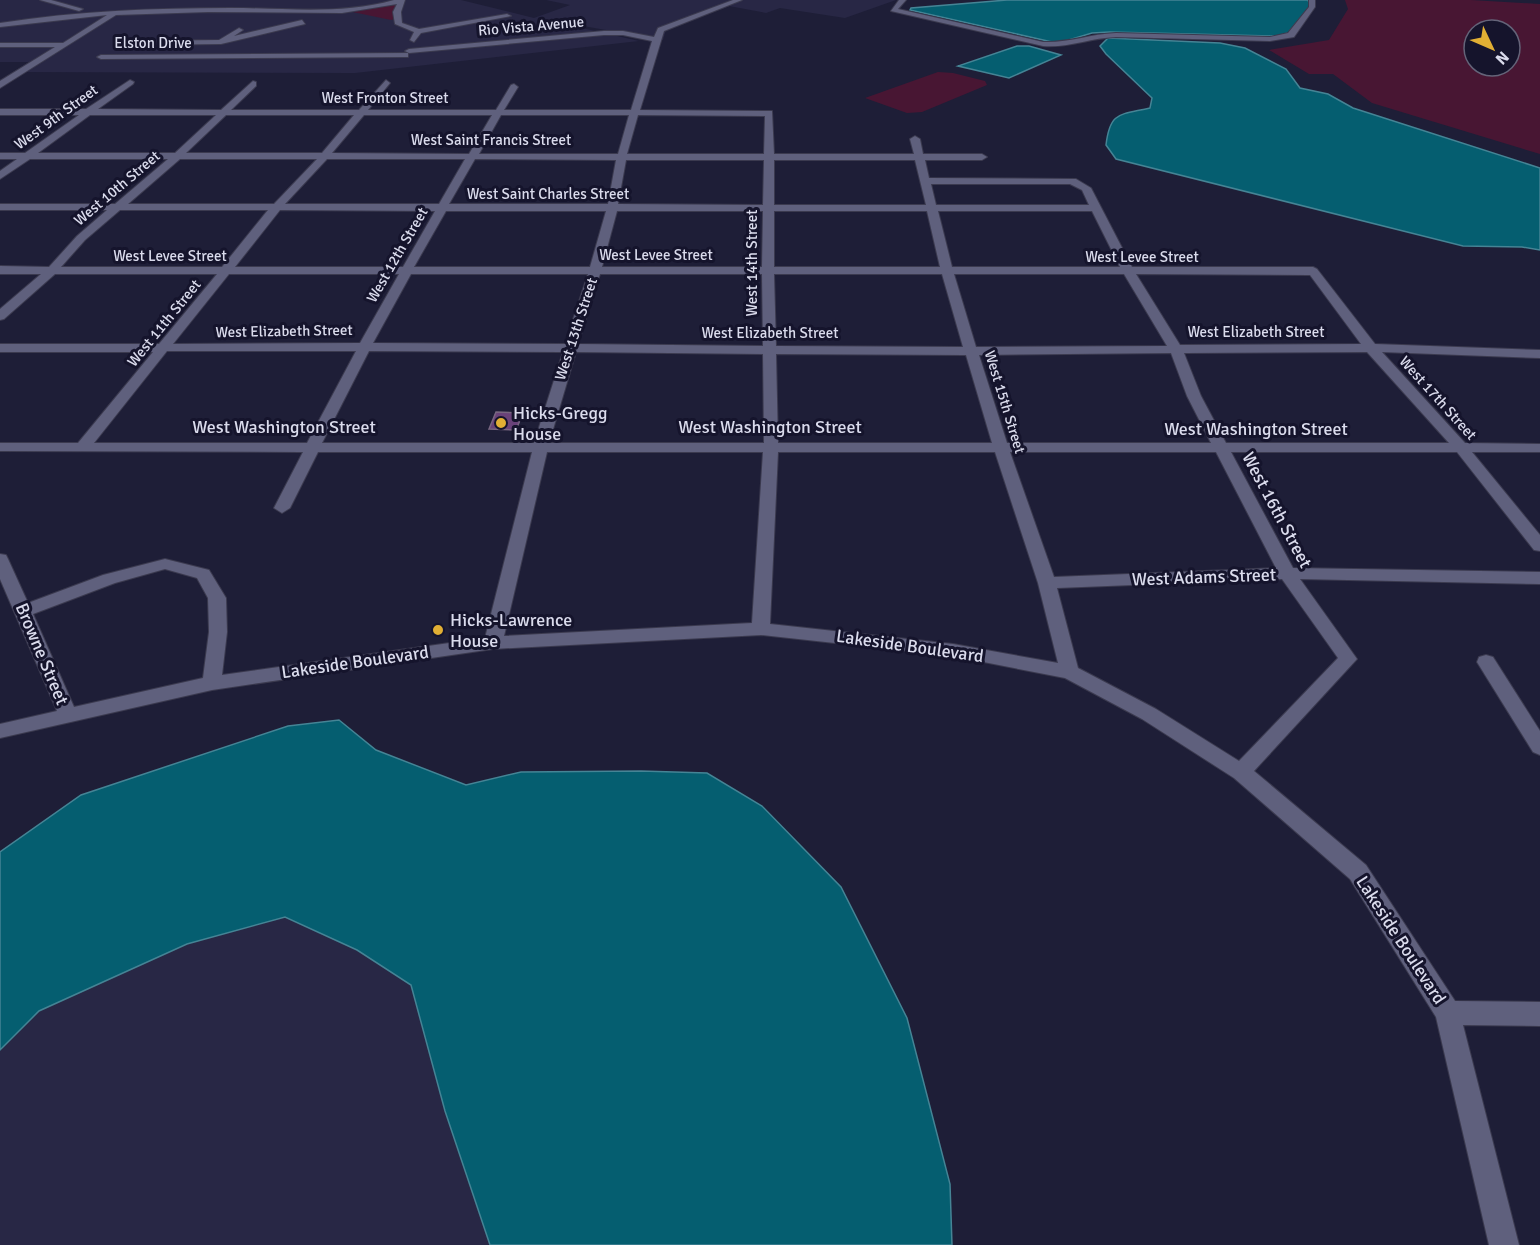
<svg xmlns="http://www.w3.org/2000/svg" width="1540" height="1245" viewBox="0 0 1540 1245" font-family="Signika,sans-serif">
  <style>
    .built { fill: #282745 }
    .green { fill: #481633; fill-rule: evenodd }
    .water { fill: #055e70; stroke: #458495; stroke-width: 1.5 }
    .building { fill: #694279; stroke: #786681; stroke-width: 1.5 }
    .lines { fill: none; stroke-linecap: round; stroke-linejoin: round }
    .minor-casing { stroke: #3b3a4f; stroke-width: 2 }
    .minor { fill: #5f607d; fill-rule: evenodd }
    .poi-dot { fill: #e1af34; stroke: #15142c; stroke-width: 2 }
    .labels { text-anchor: middle; dominant-baseline: central; stroke-width: 6; stroke-linejoin: round; paint-order: stroke }
    .far-street-label { font-size: 15px; fill: #dadbec; stroke: #15142c }
    .poi-label { font-size: 18px; fill: #dadbec; stroke: #15142c; text-anchor: start }
    .street-label { font-size: 18px; fill: #dadbec; stroke: #15142c }
  </style>
  <rect width="100%" height="100%" fill="#1e1e37"/>
  <g class="built">
    <polygon points="0,0 461,0 534,18 570,5 546,0 896,0 845,18 780,8 766,13 729,6 666,30 663,40 543,19 639,41 355,73 13,72 29,62 0,62"/>
    <polygon points="286,917 357,950 411,985 445,1111 490,1245 0,1245 0,1050 39,1011 187,944"/>
  </g>
  <g class="green">
    <path d="M1345,0H1471L1540,4V154L1372,103L1333,74H1309L1269,50L1329,40L1348,9ZM1474,30H1510V66H1474Z"/>
    <polygon points="397,3 393,11 394,19 391,20 348,11"/>
    <polygon points="938,72 953,73 985,81 987,85 922,112 907,113 865,98"/>
  </g>
  <g class="water">
    <polygon points="1007,0 1308,0 1310,6 1288,33 1277,36 1110,32 1092,33 1062,42 1052,42 910,10 911,8"/>
    <path d="M1108,38L1220,43L1245,48L1286,69L1300,88L1328,94L1353,108L1540,168V250L1522,247L1463,246L1116,159L1106,145C1110,111 1120,115 1150,108L1152,98L1106,54L1100,46Z"/>
    <polygon points="1017,46 1029,46 1061,55 1009,78 958,66"/>
    <polygon points="339,720 376,750 466,785 521,772 641,771 707,773 762,806 841,887 907,1018 950,1184 952,1245 490,1245 445,1111 411,985 357,950 285,917 187,944 39,1011 0,1050 0,852 81,795 288,726"/>
  </g>
  <polygon class="building" points="496,412 523,413 516,430 489,429"/>
  <g class="lines">
    <g class="minor-casing">
      <g id="minor">
        <polygon points="40,0 51,0 83,9 79,11"/>
        <path d="M394,0H405L401,12L402,23L419,29L507,14L511,16L421,33L414,42L410,40L414,32L395,24L393,12L397,4L342,13L208,12L116,15L0,88V81L55,47H0V43H63L107,15L0,27V23C77,11 154,8 231,8C286,8 341,15 394,0Z"/>
        <path d="M733,0H742L664,31L640,110L772,111L774,154H914L910,139L915,136L920,139L923,154H982L987,157L982,160H925L929,178L1076,179L1091,188L1132,267H1313L1317,269L1375,344L1540,350V358L1382,352L1465,443L1540,444V452H1472L1540,535V551L1534,550L1457,452H1231L1293,568L1540,572V584L1300,579L1357,659L1254,771L1366,865L1455,1001L1540,1002V1026L1463,1025L1519,1245H1489L1436,1017L1350,879L1234,778L1142,719L1065,678L953,656L761,635L493,649L212,690L0,738V724L57,711L0,579V554L6,555L8,559L28,603L103,575L165,559L209,570L226,598L227,632L222,675L485,638L532,452H318L290,508L282,513L274,508L303,452L0,451V443H78L153,352H0V344H159L217,274H55L4,319L0,320V309L41,274H0V266L49,267L77,236L107,210H0V204H115L168,159H30L0,179V171L17,159H0V153H25L79,115H0V109H86L130,80L134,82L133,84L98,109L221,110L253,81L256,82V86L231,110H359L386,80L390,83L368,110H496L511,85L514,84L518,87L504,110H631L652,41L623,35H604L409,53L405,51L409,49L604,31H623L654,37L658,28ZM90,115H216L175,153H38ZM226,115H354L322,153H186ZM364,115H492L469,154L332,153ZM501,115H629L618,154H479ZM638,115L765,116L764,154H627ZM180,159H317L274,204H128ZM327,159H465L439,204H285ZM475,159L616,160L608,204H449ZM626,160H764L763,205L618,204ZM774,160H915L926,205H774ZM931,184H1070L1082,190L1089,205H936ZM120,210H268L222,267H61L85,240ZM280,210L435,211L403,267H235ZM446,211H606L590,267H414ZM617,211H763L762,267H602ZM774,211H927L940,267H774ZM938,211H1092L1120,267H952ZM229,274H399L360,343L173,344ZM411,274H588L565,344L373,343ZM600,274H762L763,346L578,344ZM774,274H942L963,347L776,346ZM954,274H1124L1167,346L976,347ZM1136,274L1310,275L1361,344L1180,345ZM167,351H356L307,443H94ZM369,351L563,352L534,443H322ZM576,352L763,354L764,443H549ZM1367,352L1449,443H1226L1201,396L1184,353ZM1171,353L1187,396L1211,443H1007L979,355ZM776,354L966,355L992,443H778ZM547,452H763L752,623L504,636ZM778,452H995L1038,583L1058,663L953,644L770,624ZM1010,452H1216L1276,568L1054,577ZM165,569L197,578L208,598L209,632L203,678L74,707L33,614L115,583ZM1282,579L1338,658L1239,761L1156,709L1078,668L1057,588Z"/>
        <path d="M899,0H906L898,9L1043,42C1069,43 1090,34 1116,33L1270,37L1288,33L1309,7V0H1315V7L1294,37L1270,41L1116,37C1090,38 1069,48 1043,46L891,11Z"/>
        <polygon points="302,20 305,24 221,44 136,45 132,43 136,41 219,40 239,28 243,30 234,36"/>
        <polygon points="408,53 408,57 405,57 101,59 97,57 101,55"/>
        <polygon points="1486,655 1493,657 1540,731 1540,755 1533,752 1477,662 1479,657"/>
      </g>
    </g>
    <use href="#minor" class="minor"/>
  </g>
  <g class="poi-dot">
    <circle cx="501" cy="423" r="6"/>
    <circle cx="438" cy="630" r="6"/>
  </g>
  <g class="labels">
    <g class="far-street-label">
      <text transform="translate(531 26) rotate(-5)">Rio Vista Avenue</text>
      <text x="153" y="43">Elston Drive</text>
      <text x="385" y="98">West Fronton Street</text>
      <text transform="translate(56 117) rotate(-36)">West 9th Street</text>
      <text x="491" y="140">West Saint Francis Street</text>
      <text transform="translate(117 188) rotate(-40)">West 10th Street</text>
      <text x="548" y="194">West Saint Charles Street</text>
      <text transform="translate(397 255) rotate(-60)">West 12th Street</text>
      <text x="656" y="255">West Levee Street</text>
      <text x="170" y="256">West Levee Street</text>
      <text x="1142" y="257">West Levee Street</text>
      <text transform="translate(752 263) rotate(-90)">West 14th Street</text>
      <text transform="translate(164 323) rotate(-51)">West 11th Street</text>
      <text transform="translate(576 329) rotate(-72)">West 13th Street</text>
      <text transform="translate(284 331) rotate(-1)">West Elizabeth Street</text>
      <text x="1256" y="332">West Elizabeth Street</text>
      <text x="770" y="333">West Elizabeth Street</text>
      <text transform="translate(1438 398) rotate(48)">West 17th Street</text>
      <text transform="translate(1005 402) rotate(73)">West 15th Street</text>
    </g>
    <g class="poi-label">
      <text x="513" y="413">Hicks-Gregg<tspan x="513" dy="21">House</tspan></text>
      <text x="450" y="620">Hicks-Lawrence<tspan x="450" dy="21">House</tspan></text>
    </g>
    <g class="street-label">
      <text x="284" y="427">West Washington Street</text>
      <text x="770" y="427">West Washington Street</text>
      <text x="1256" y="429">West Washington Street</text>
      <text transform="translate(1277 510) rotate(62)">West 16th Street</text>
      <text transform="translate(1204 577) rotate(-2)">West Adams Street</text>
      <text transform="translate(910 646) rotate(8)">Lakeside Boulevard</text>
      <text transform="translate(42 654) rotate(67)">Browne Street</text>
      <text transform="translate(355 662) rotate(-8)">Lakeside Boulevard</text>
      <text transform="translate(1401 940) rotate(57)">Lakeside Boulevard</text>
    </g>
  </g>
  <g transform="translate(1492 48) rotate(134)"><circle r="28" fill="#15142c" stroke="#646479" stroke-width="1.5"/>
  <path d="M0-4.5L10 22L0 15L-10 22Z" fill="#e1af34"/>
  <text y="-9" font-size="16" font-weight="bold" text-anchor="middle" fill="#dadbec">N</text>
  </g>
</svg>
